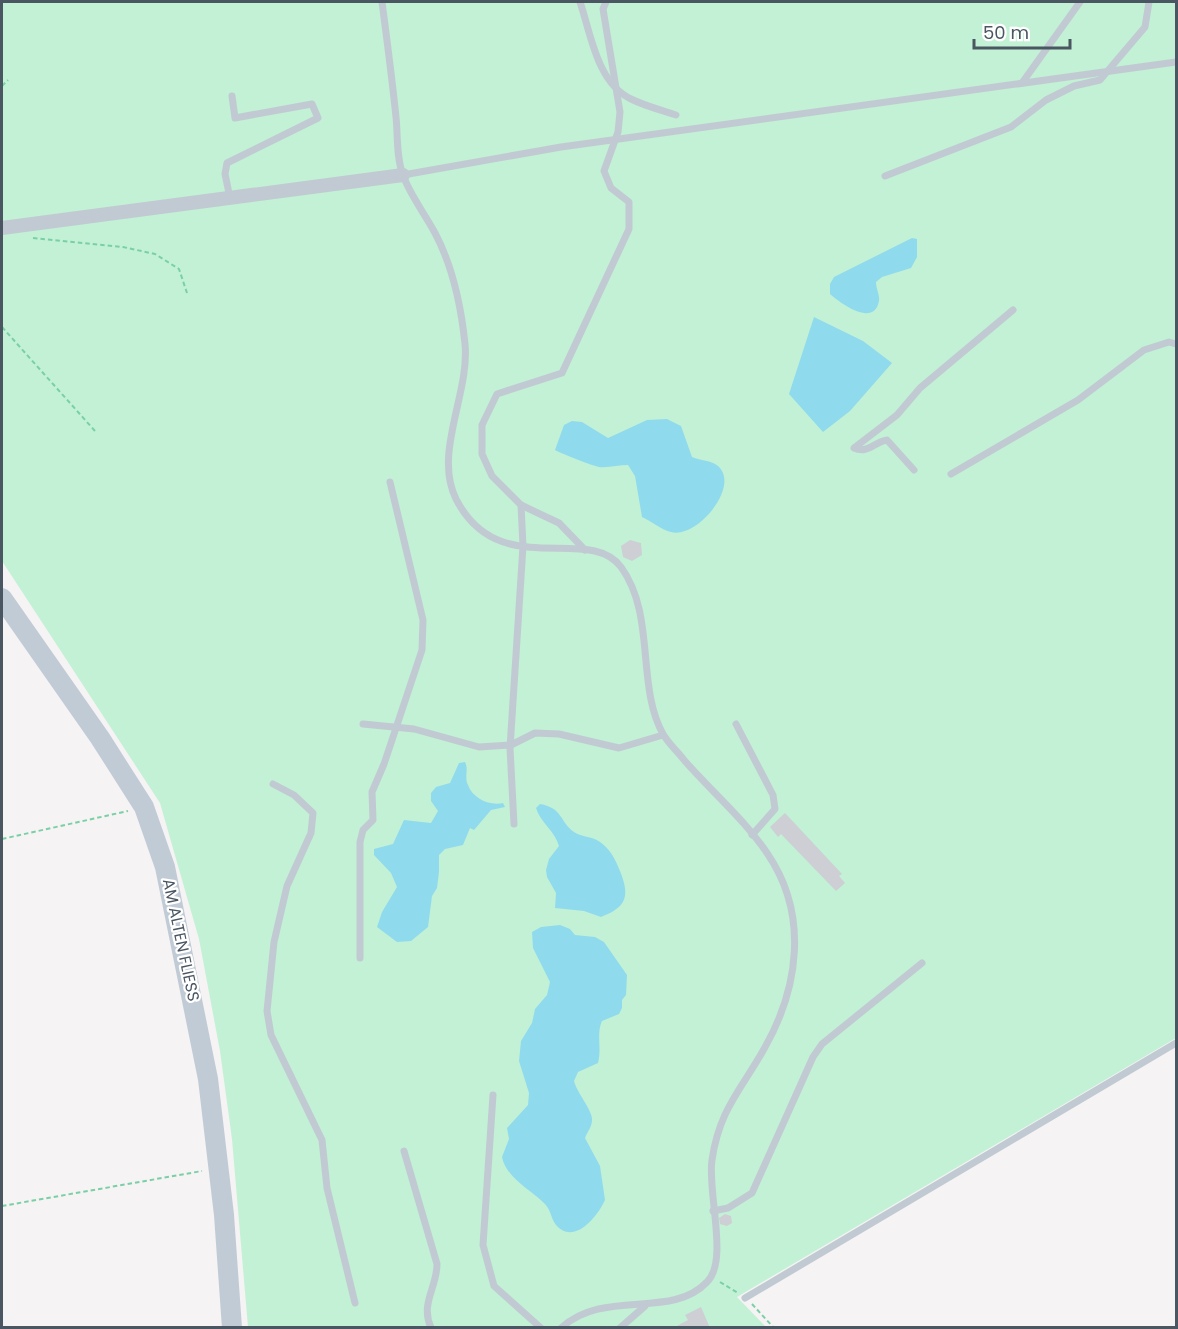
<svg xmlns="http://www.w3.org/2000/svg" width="1178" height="1329" viewBox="0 0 1178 1329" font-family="Poppins,sans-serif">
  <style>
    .green { fill: #c3f1d5 }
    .water { fill: #90daee }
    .building { fill: #cdcfd5 }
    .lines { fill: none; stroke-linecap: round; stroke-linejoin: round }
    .path { stroke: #7ad0a6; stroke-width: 2; stroke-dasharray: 4.5 3; stroke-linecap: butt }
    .service { stroke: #c1cad2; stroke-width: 7 }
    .minor { stroke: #c1cad2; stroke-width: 14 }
    .secondary { stroke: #c1cbd6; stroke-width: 20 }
    .labels { text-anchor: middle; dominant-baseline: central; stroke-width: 4.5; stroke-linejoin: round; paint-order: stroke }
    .street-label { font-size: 16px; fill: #4a5661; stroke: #fff }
  </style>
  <rect width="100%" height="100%" fill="#f5f3f3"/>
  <polygon class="green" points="2,2 1176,2 1176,1038 737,1297 766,1327 248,1327 232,1139 220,1051 199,939 160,803 2,561"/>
  <g class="water">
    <path d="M912,238L917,239V257L911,268L882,277L876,282C876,289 880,295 879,301C874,328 840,303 830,294V284L834,277Z"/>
    <polygon points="814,317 863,341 892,363 850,411 823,432 789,394"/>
    <path d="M667,419L681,426L692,457C701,461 711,460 718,466C741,486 697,539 671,532C662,530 651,521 642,517L635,476L628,465C619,465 609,468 599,467C596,467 557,452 555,450L564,425L572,421L582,422L608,438L647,420Z"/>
    <path d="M465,762C469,769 464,778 468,785C473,799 490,806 503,803L505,807L491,810L474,830L470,828L463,845L445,849L439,855V872L437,888L432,896L428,927L411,941L397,942L377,927L382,912L397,887L391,873L374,855V849L393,844L404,820L431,823L438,811L431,801V793L436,787L450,783L459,763Z"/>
    <path d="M540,804C563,808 559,821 574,832C580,837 592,836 600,842C611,850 615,859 620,871C630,896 627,907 601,917L584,911L555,908L556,893L547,877L546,870L549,859L559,846C555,831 540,822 536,808Z"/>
    <path d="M560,925L570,929L575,935L595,937L604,942L627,975L626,995L622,1000V1008L619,1014L602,1021C596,1034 602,1049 598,1063L578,1072L574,1081C577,1093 593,1111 592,1120C592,1127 587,1132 585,1138L600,1166L605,1200C598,1216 574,1246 556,1225C551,1219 551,1210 545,1204C531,1190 506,1178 502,1157L509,1139L507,1128L528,1105L529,1093L519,1061L521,1041L532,1023L535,1009L547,995L550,982L533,948L532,932L541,927Z"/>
  </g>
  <g class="building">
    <polygon points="630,540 641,543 642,555 632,561 623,557 621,546"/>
    <polygon points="785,813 842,874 839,876 845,883 836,891 781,834 778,837 770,827"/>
    <polygon points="725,1214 731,1216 732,1223 727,1226 720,1224 719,1218"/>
    <polygon points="701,1307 710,1328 673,1328 688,1320 685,1315"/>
  </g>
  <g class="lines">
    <g class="path">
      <polyline points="2,86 8,80"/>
      <polyline points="33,238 123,247 155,254 179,269 187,293"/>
      <polyline points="2,327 95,431"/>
      <polyline points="2,839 128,811"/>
      <polyline points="2,1206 202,1171"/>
      <polyline points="720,1282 738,1293"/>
      <polyline points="752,1304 774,1328"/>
    </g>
    <g class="service">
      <path d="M382,2C387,40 392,78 396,117C398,135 396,157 403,175C410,195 425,214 435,233C453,267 461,305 465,344C470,393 433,453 456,499C499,583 588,523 621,567C656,615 636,686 663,734C668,743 678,752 684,760C711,791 744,819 767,853C809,914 799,988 764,1049C741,1090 719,1110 712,1160C707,1191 729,1261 707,1282C671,1320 605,1288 561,1328"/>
      <path d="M580,2C591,34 597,83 631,99C645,106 661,110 676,115"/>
      <polyline points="1022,83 1080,2"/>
      <polyline points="403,175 561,147 1176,62"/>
      <polyline points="885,176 1011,127 1046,100 1074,86 1100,80 1145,27 1149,2"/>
      <polyline points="230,198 225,174 227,163 318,118 312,104 235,118 232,96"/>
      <path d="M914,470L887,440C874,442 868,454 854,448L897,415L920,388L1013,310"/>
      <polyline points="951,474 1078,400 1144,350 1169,342 1176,344"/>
      <polyline points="585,550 559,523 521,505 492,476 482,454 482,425 497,394 562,373 629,229 629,202 611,188 604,171 618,132 620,112 603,9 606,2"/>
      <polyline points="363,724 414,729 479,747 511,745 535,733 559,734 619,748 663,735"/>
      <polyline points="736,724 773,795 775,809 752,835"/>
      <polyline points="273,784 294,795 313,813 311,833 287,886 274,942 267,1011 271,1035 322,1140 327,1188 355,1303"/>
      <polyline points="514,824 510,748 523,546 521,505"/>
      <polyline points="360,958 360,842 363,830 373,820 372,792 384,764 422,650 423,620 390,482"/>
      <polyline points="493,1095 483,1245 494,1286 541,1328"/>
      <path d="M404,1151L437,1264C437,1288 420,1303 431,1328"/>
      <polyline points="713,1211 728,1208 752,1193 813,1057 822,1044 922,963"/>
      <polyline points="745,1298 1176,1043"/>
      <polyline points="620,1328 645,1306"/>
    </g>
    <polyline class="minor" points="2,228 403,175"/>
    <polyline class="secondary" points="2,598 100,738 144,807 165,867 208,1079 224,1215 232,1328"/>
  </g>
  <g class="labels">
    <g class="street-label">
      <text transform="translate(181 940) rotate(78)">AM ALTEN FLIESS</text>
    </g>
  </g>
  <rect width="1178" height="1329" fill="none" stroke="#4a5661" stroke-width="6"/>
  <path d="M974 39v9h96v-9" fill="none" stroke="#4a5661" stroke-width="3"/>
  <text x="983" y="39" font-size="18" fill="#4a5661" stroke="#ffffff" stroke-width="4.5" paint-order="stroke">50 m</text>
</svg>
